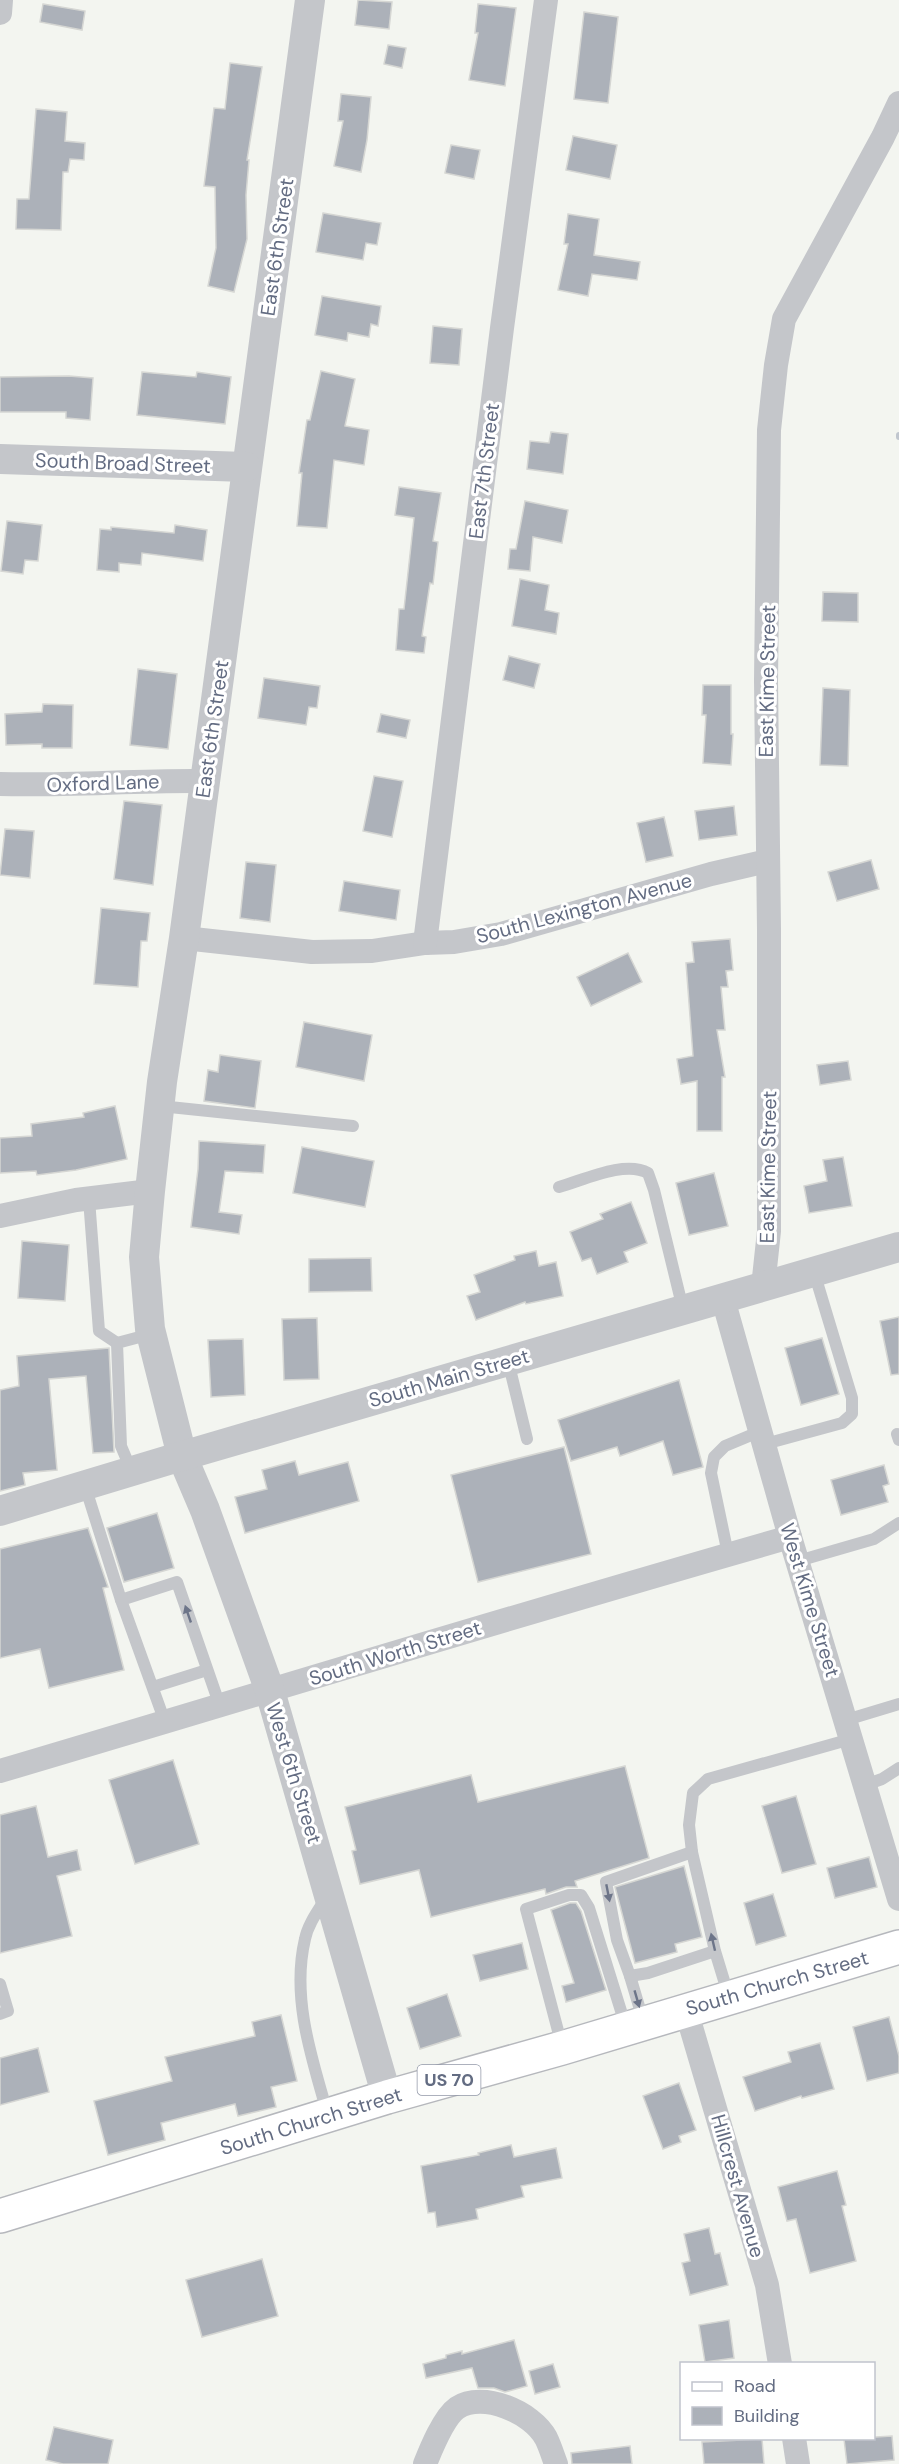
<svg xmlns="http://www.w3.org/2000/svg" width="899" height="2464" viewBox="0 0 899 2464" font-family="'DM Sans',sans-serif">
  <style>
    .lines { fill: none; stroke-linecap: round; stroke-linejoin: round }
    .stream { stroke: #c0c6ce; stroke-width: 6 }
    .building { fill: #acb1b9; stroke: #d5d6d3; stroke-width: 1.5 }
    .primary-casing { stroke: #b6b8bd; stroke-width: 36 }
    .service { stroke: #c4c6ca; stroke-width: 12 }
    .minor { stroke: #c4c6ca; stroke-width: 24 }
    .tertiary { stroke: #c4c6ca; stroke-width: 30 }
    .primary { stroke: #fff; stroke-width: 33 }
    .oneway { fill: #6d7589 }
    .labels { text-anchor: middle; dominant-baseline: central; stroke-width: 6; stroke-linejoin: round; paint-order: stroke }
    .shield { fill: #fff; stroke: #9298a8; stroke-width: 1.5 }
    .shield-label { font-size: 18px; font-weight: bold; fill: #636c82 }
    .street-label { font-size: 20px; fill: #636c82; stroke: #fff }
  </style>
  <rect width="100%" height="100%" fill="#f3f5f0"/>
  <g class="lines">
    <polyline class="stream" points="899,435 899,437"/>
  </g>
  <g class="building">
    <polygon points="358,0 392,2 389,29 355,25"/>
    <polygon points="43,4 85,11 82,30 40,22"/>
    <polygon points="478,4 516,8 505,86 469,80 478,33 475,33"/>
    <polygon points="584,12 618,17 608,103 574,99"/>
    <polygon points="388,45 406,48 402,68 384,64"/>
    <polygon points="230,63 262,67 247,160 249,160 246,195 247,239 234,292 208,286 216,248 215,187 204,186 214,108 225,109"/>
    <polygon points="341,94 371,97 367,140 361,172 334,166 343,121 338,121"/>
    <polygon points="36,109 67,112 65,141 85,143 84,160 70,159 68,172 63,172 61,230 16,229 17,199 29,199"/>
    <polygon points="573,136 617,145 610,179 566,170"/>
    <polygon points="451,145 480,150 474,179 445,173"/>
    <polygon points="323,213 381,223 377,245 366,243 363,260 316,252"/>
    <polygon points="568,214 599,219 594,255 640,262 637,280 592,274 588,296 558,290 568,244 564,244"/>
    <polygon points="322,296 381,306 378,326 371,324 369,337 348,333 347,341 315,335"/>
    <polygon points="433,326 462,329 459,365 430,363"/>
    <polygon points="321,371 355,379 345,426 369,430 364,465 334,460 327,528 297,526 302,473 299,473 307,420 310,420"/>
    <polygon points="142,372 196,377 197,372 231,377 225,424 137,415"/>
    <polygon points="69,376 93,378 90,420 66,418 66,412 0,412 0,377"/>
    <polygon points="551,432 568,434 563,474 527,469 530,441 549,443"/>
    <polygon points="399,487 441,493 433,541 438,542 433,584 430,583 422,636 426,637 424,653 396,650 399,609 404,609 414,518 395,515"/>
    <polygon points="525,501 568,510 562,543 533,537 530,571 508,569 510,549 516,549"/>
    <polygon points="7,521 42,525 38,561 25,560 23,574 1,571"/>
    <polygon points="175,525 207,530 203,561 142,553 141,565 119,563 119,572 97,570 100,529 111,530 111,527 174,533"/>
    <polygon points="520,579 549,585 545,610 559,613 556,634 512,626"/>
    <polygon points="823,592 858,593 858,622 822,621"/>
    <polygon points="509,656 540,664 534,688 503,680"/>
    <polygon points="138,669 177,674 168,749 130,745"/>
    <polygon points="264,678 320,686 317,708 309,707 306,725 258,718"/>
    <polygon points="703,685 731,685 731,734 733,734 731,765 703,763 706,715 702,715"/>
    <polygon points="823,688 850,690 848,766 820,765"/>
    <polygon points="43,704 73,705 72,748 42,748 42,744 6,745 5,714 42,712"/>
    <polygon points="381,714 410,720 406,738 377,732"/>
    <polygon points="374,776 403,781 392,837 363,831"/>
    <polygon points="124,801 162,805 153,885 114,879"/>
    <polygon points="734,806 737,835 699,840 695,811"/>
    <polygon points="664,817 673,856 646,862 637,823"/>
    <polygon points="5,829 34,831 30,878 0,875"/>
    <polygon points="871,860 879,889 837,901 828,872"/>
    <polygon points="246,862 276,865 270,922 240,918"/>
    <polygon points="344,881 400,890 396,920 339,911"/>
    <polygon points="101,908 150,913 147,941 141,941 138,987 94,984"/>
    <polygon points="730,939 733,970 726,971 728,987 721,987 725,1030 717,1030 725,1077 722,1077 722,1131 697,1131 697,1081 681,1084 677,1059 693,1056 686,963 694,962 692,942"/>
    <polygon points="628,953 642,982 591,1006 577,977"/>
    <polygon points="304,1022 372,1035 364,1081 296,1067"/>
    <polygon points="220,1055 261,1061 255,1108 204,1101 208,1070 218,1072"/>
    <polygon points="848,1061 851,1080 820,1085 817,1065"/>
    <polygon points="115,1106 127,1159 76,1170 37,1175 36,1171 0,1173 0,1138 32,1136 31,1124 84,1117 83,1113"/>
    <polygon points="199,1141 265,1145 263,1173 225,1171 219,1212 242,1215 239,1234 191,1227 198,1169"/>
    <polygon points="302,1147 374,1161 365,1207 293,1193"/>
    <polygon points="843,1157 852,1206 809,1213 804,1186 827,1181 823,1160"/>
    <polygon points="714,1173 728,1226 689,1235 676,1183"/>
    <polygon points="631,1202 647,1243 624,1252 628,1262 597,1274 591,1258 582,1261 570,1232 603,1219 600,1214"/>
    <polygon points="22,1241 69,1245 65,1301 18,1298"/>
    <polygon points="536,1251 539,1266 556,1262 563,1296 526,1304 525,1302 476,1320 467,1296 480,1292 474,1275 515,1260 514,1256"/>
    <polygon points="371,1258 372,1291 309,1292 309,1259"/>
    <polygon points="899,1317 899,1374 891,1375 880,1321"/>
    <polygon points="317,1318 319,1379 284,1380 282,1319"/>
    <polygon points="822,1338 839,1394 801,1405 785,1348"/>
    <polygon points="243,1339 245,1395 211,1397 208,1340"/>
    <polygon points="109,1348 114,1452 93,1453 86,1376 49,1379 57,1470 23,1473 25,1485 0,1491 0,1390 19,1386 17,1356"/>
    <polygon points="679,1380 703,1467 673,1475 663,1441 620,1456 617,1447 571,1461 558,1420"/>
    <polygon points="564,1447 591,1554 478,1582 451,1475"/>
    <polygon points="295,1461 299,1475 348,1462 359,1501 245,1533 235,1497 267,1489 262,1470"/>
    <polygon points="884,1465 889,1484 883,1486 888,1502 841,1515 831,1480"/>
    <polygon points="157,1513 174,1568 124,1582 107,1528"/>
    <polygon points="88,1528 108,1587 103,1588 124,1670 49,1688 40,1649 0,1658 0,1549"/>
    <polygon points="173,1760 199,1844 135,1864 109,1780"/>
    <polygon points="625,1766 649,1858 575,1881 577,1887 566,1887 546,1894 545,1889 431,1917 419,1870 360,1884 352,1851 356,1850 345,1807 471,1775 478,1802"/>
    <polygon points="796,1796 816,1864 782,1873 762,1806"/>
    <polygon points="36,1806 48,1857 77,1850 81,1870 57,1876 72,1936 0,1953 0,1815"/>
    <polygon points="869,1857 877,1887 835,1898 827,1868"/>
    <polygon points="684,1866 702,1937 675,1944 677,1952 635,1963 615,1887"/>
    <polygon points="773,1894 786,1936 756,1945 744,1903"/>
    <polygon points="570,1903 576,1903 581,1911 606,1990 566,2002 562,1986 574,1983 551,1910"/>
    <polygon points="522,1943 528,1969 480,1981 473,1955"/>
    <polygon points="447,1994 461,2036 420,2049 407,2008"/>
    <polygon points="281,2015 297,2081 271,2087 276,2107 238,2116 235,2104 161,2123 165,2140 108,2155 94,2101 172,2081 165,2057 255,2036 252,2022"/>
    <polygon points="889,2017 899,2056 899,2073 867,2081 853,2027"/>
    <polygon points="820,2043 834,2089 802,2098 801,2096 755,2111 743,2077 791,2062 788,2052"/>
    <polygon points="38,2048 49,2092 0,2105 0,2058"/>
    <polygon points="679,2083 696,2130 679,2136 681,2142 663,2149 643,2096"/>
    <polygon points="511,2145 514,2157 556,2148 562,2178 521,2186 524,2197 476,2209 478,2219 437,2227 435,2212 428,2213 421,2166 479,2155 478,2153"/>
    <polygon points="837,2171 846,2205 842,2206 856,2261 810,2273 796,2219 787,2221 778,2187"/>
    <polygon points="709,2228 715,2254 720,2253 728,2285 690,2295 682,2263 690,2261 684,2234"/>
    <polygon points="262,2259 278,2316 202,2337 186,2280"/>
    <polygon points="729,2320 734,2358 705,2362 699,2325"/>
    <polygon points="514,2340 527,2386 505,2392 494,2388 478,2388 472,2368 426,2378 423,2364 446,2358 446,2355 462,2351 462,2354"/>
    <polygon points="553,2364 560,2387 535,2394 529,2371"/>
    <polygon points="54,2427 113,2440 108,2464 63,2464 46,2460"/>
    <polygon points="892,2436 894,2460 847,2464 844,2439"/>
    <polygon points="762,2439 764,2464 704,2464 702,2442"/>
    <polygon points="630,2446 632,2464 572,2464 571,2453"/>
  </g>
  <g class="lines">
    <g class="primary-casing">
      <polyline id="primary" points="0,2216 387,2097 562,2048 899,1947"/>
    </g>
    <g class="service">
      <polyline points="160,1106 353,1126"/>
      <path d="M559,1187C584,1180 625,1160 648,1173L654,1190L683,1309"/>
      <polyline points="89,1199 99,1331 117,1343"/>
      <polyline points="508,1361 527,1439"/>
      <polyline points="897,1434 899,1440"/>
      <polyline points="765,1444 842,1423 852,1414 852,1398 814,1272"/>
      <polyline points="132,1472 121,1446 117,1343 151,1334"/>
      <polyline points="85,1486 121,1600"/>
      <polyline points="728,1554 711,1473 714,1457 725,1446 761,1431"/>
      <polyline points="798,1561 874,1539 899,1523"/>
      <polyline points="153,1687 207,1670"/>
      <polyline points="846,1720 899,1704"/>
      <polyline points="165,1722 121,1600 177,1582 220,1706"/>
      <polyline points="865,1785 882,1779 899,1768"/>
      <polyline points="692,1852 689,1825 693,1793 708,1779 851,1739"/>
      <path d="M326,1898C318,1911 308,1924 305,1939C291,1998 312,2059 328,2115"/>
      <polyline points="715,1951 648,1973 630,1976 617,1940 606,1882 692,1852 715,1951 729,1997"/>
      <polyline points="630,1976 644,2023"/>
      <polyline points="0,1984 8,2011 0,2014"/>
      <polyline points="562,2046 526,1909 569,1895 581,1895 589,1908 626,2027"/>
    </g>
    <g class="minor">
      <polyline points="0,13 1,0"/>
      <path d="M0,784C68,786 137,780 205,781"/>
      <polyline points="184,938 312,952 372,951 425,943 454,942 501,934 711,874 767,861"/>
      <polyline points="425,943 502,328 546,0"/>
      <polyline points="0,1216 76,1200 150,1191"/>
      <polyline points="763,1287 769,1231 769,929 766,681 769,430 776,365 784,319 883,137 899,103"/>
      <polyline points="723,1299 790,1537 899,1899"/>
      <path d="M0,1771C263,1693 526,1612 790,1537"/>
      <polyline points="686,2010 767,2285 780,2364"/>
      <polyline points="794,2438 798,2464"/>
      <path d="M425,2464C431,2449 444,2417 457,2408C483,2391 532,2412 546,2438C550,2446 553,2456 556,2464"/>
    </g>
    <g class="tertiary">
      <polyline points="310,0 184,938 162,1082 150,1191 144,1257 150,1329 182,1456 205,1510 270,1691 387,2097"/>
      <polyline points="0,459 246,467"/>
      <polyline points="0,1511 182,1456 899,1247"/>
    </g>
    <use href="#primary" class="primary"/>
  </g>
  <defs><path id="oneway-solid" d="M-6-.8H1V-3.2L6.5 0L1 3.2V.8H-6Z" transform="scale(1.5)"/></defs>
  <g class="oneway">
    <use href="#oneway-solid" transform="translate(188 1614) rotate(-109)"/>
    <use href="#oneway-solid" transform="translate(608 1893) rotate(79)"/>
    <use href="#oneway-solid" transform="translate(713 1942) rotate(-103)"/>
    <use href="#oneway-solid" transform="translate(637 1999) rotate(74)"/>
  </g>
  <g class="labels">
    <rect class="shield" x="417.5" y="2065" width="63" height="30" rx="4.5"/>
    <g class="shield-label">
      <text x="449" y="2080">US 70</text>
    </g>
    <g class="street-label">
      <text transform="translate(277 247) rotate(-82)">East 6th Street</text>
      <text transform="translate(123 463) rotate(2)">South Broad Street</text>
      <text transform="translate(484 471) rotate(-83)">East 7th Street</text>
      <text transform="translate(767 681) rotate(-89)">East Kime Street</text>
      <text transform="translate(212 729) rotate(-82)">East 6th Street</text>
      <text transform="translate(103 783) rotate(-2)">Oxford Lane</text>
      <text transform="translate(584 908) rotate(-15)">South Lexington Avenue</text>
      <text transform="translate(768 1167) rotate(-89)">East Kime Street</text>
      <text transform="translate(449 1378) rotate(-16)">South Main Street</text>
      <text transform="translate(810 1600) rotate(73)">West Kime Street</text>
      <text transform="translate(395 1653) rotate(-17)">South Worth Street</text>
      <text transform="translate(294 1773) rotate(73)">West 6th Street</text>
      <text transform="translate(777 1983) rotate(-16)">South Church Street</text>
      <text transform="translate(311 2121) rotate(-17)">South Church Street</text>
      <text transform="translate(738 2186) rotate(74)">Hillcrest Avenue</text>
    </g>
  </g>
  <rect x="680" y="2362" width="195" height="78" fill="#ffffff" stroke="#c1c4cd" stroke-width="1.5"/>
  <rect x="692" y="2382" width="30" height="9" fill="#ffffff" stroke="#c1c4cd" stroke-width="1.5"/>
  <text x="734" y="2392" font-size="18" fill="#636c82">Road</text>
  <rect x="692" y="2407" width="30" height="18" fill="#acb1b9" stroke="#c1c4cd" stroke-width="1.5"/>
  <text x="734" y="2422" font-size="18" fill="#636c82">Building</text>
</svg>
